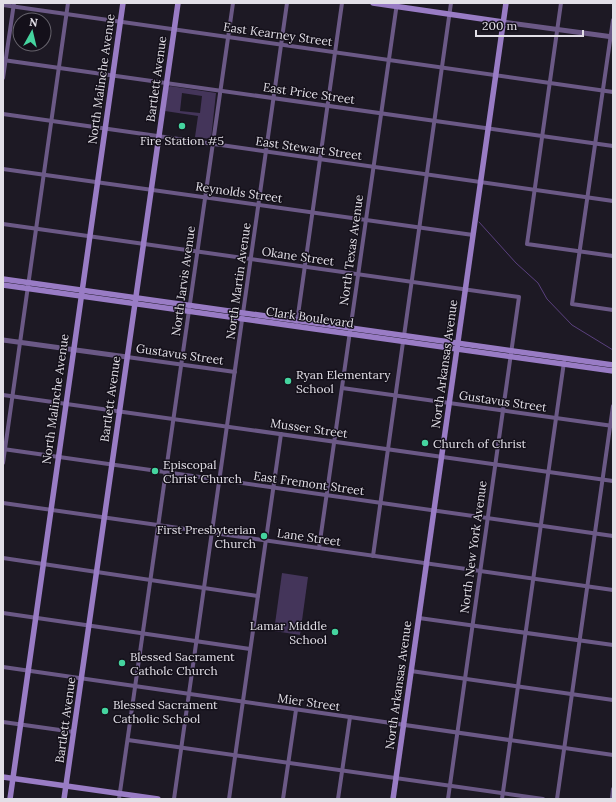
<svg xmlns="http://www.w3.org/2000/svg" width="616" height="802" viewBox="0 0 616 802" font-family="Lora,serif">
  <style>
    .green { fill: #44355a; fill-rule: evenodd }
    .lines { fill: none; stroke-linecap: round; stroke-linejoin: round }
    .stream { stroke: #5a407e; stroke-width: 1 }
    .minor { stroke: #6b5986; stroke-width: 4 }
    .tertiary { stroke: #6b5986; stroke-width: 5 }
    .secondary { stroke: #997cc5; stroke-width: 5.5 }
    .poi-dot { fill: #45d49f; stroke: #14101a; stroke-width: 1.5 }
    .labels { text-anchor: middle; dominant-baseline: central; stroke-width: 3; stroke-linejoin: round; paint-order: stroke }
    .street-label { font-size: 12px; fill: #e2dfe7; stroke: #14101a }
    .poi-label { font-size: 12px; fill: #e2dfe7; stroke: #14101a; text-anchor: start }
  </style>
  <rect width="100%" height="100%" fill="#1d1924"/>
  <g class="green">
    <path d="M170,86L216,93L211,139L195,137L198,116L165,111L168,88ZM182,93L202,96L200,113L180,111Z"/>
    <polygon points="282,573 308,577 300,635 274,631"/>
  </g>
  <g class="lines">
    <polyline class="stream" points="479,222 516,263 538,283 547,299 572,325 613,350"/>
    <g class="minor">
      <polyline points="561,3 527,244 613,256"/>
      <polyline points="3,5 613,92"/>
      <polyline points="613,20 572,304 613,310"/>
      <polyline points="3,60 613,146"/>
      <polyline points="3,78 14,3"/>
      <polyline points="3,114 613,201"/>
      <polyline points="3,169 473,235"/>
      <polyline points="3,224 519,297 448,799"/>
      <polyline points="297,322 342,3"/>
      <polyline points="404,336 451,3"/>
      <polyline points="127,357 235,372"/>
      <polyline points="342,388 613,426"/>
      <polyline points="3,395 613,481"/>
      <polyline points="3,449 613,536"/>
      <polyline points="3,463 68,3"/>
      <polyline points="3,503 613,590"/>
      <polyline points="319,548 397,3"/>
      <polyline points="373,556 403,342"/>
      <polyline points="3,558 258,596"/>
      <polyline points="3,613 250,649"/>
      <polyline points="419,618 613,645"/>
      <polyline points="3,667 613,755"/>
      <polyline points="411,671 613,700"/>
      <polyline points="3,722 74,732"/>
      <polyline points="128,740 543,799"/>
      <polyline points="119,799 233,3"/>
      <polyline points="174,799 287,3"/>
      <polyline points="229,799 281,434"/>
      <polyline points="283,799 296,710"/>
      <polyline points="338,799 350,717"/>
      <polyline points="502,799 564,362"/>
      <polyline points="557,799 613,406"/>
      <polyline points="612,799 613,789"/>
    </g>
    <g class="tertiary">
      <polyline points="503,22 613,37"/>
      <polyline points="3,340 127,357"/>
    </g>
    <g class="secondary">
      <polyline points="373,3 503,22"/>
      <polyline points="3,279 613,365"/>
      <polyline points="3,285 613,371"/>
      <polyline points="3,777 158,799"/>
      <polyline points="10,799 123,3"/>
      <polyline points="64,799 178,3"/>
      <polyline points="393,799 506,3"/>
    </g>
  </g>
  <g class="poi-dot">
    <circle cx="182" cy="126" r="4"/>
    <circle cx="288" cy="381" r="4"/>
    <circle cx="425" cy="443" r="4"/>
    <circle cx="155" cy="471" r="4"/>
    <circle cx="264" cy="536" r="4"/>
    <circle cx="335" cy="632" r="4"/>
    <circle cx="122" cy="663" r="4"/>
    <circle cx="105" cy="711" r="4"/>
  </g>
  <g class="labels">
    <g class="street-label">
      <text transform="translate(278 34) rotate(8)">East Kearney Street</text>
      <text transform="translate(101 79) rotate(-82)">North Malinche Avenue</text>
      <text transform="translate(156 79) rotate(-82)">Bartlett Avenue</text>
      <text transform="translate(309 93) rotate(8)">East Price Street</text>
      <text transform="translate(309 148) rotate(8)">East Stewart Street</text>
      <text transform="translate(239 192) rotate(8)">Reynolds Street</text>
      <text transform="translate(351 250) rotate(-82)">North Texas Avenue</text>
      <text transform="translate(298 256) rotate(8)">Okane Street</text>
      <text transform="translate(183 281) rotate(-82)">North Jarvis Avenue</text>
      <text transform="translate(238 281) rotate(-82)">North Martin Avenue</text>
      <text transform="translate(310 317) rotate(8)">Clark Boulevard</text>
      <text transform="translate(180 354) rotate(8)">Gustavus Street</text>
      <text transform="translate(444 364) rotate(-82)">North Arkansas Avenue</text>
      <text transform="translate(55 399) rotate(-82)">North Malinche Avenue</text>
      <text transform="translate(110 399) rotate(-82)">Bartlett Avenue</text>
      <text transform="translate(503 401) rotate(8)">Gustavus Street</text>
      <text transform="translate(309 428) rotate(8)">Musser Street</text>
      <text transform="translate(309 483) rotate(8)">East Fremont Street</text>
      <text transform="translate(309 537) rotate(8)">Lane Street</text>
      <text transform="translate(473 547) rotate(-82)">North New York Avenue</text>
      <text transform="translate(398 685) rotate(-82)">North Arkansas Avenue</text>
      <text transform="translate(309 702) rotate(8)">Mier Street</text>
      <text transform="translate(65 720) rotate(-82)">Bartlett Avenue</text>
    </g>
    <g class="poi-label">
      <text x="182" y="140" text-anchor="middle">Fire Station #5</text>
      <text x="296" y="374">Ryan Elementary<tspan x="296" dy="14">School</tspan></text>
      <text x="433" y="443">Church of Christ</text>
      <text x="163" y="464">Episcopal<tspan x="163" dy="14">Christ Church</tspan></text>
      <text x="256" y="529" text-anchor="end">First Presbyterian<tspan x="256" dy="14">Church</tspan></text>
      <text x="327" y="625" text-anchor="end">Lamar Middle<tspan x="327" dy="14">School</tspan></text>
      <text x="130" y="656">Blessed Sacrament<tspan x="130" dy="14">Catholc Church</tspan></text>
      <text x="113" y="704">Blessed Sacrament<tspan x="113" dy="14">Catholic School</tspan></text>
    </g>
  </g>
  <rect width="616" height="802" fill="none" stroke="#e2dfe7" stroke-width="8"/>
  <g transform="translate(32 32) rotate(8)"><circle r="19" fill="#14101a" stroke="#66636c"/>
  <path d="M0-3L7 15L0 10L-7 15Z" fill="#45d49f"/>
  <text y="-6" font-size="11" font-weight="bold" text-anchor="middle" fill="#e2dfe7">N</text>
  </g>
  <path d="M476 30v6h107v-6" fill="none" stroke="#e2dfe7" stroke-width="2"/>
  <text x="482" y="30" font-size="12" fill="#e2dfe7" stroke="#14101a" stroke-width="3" paint-order="stroke">200 m</text>
</svg>
